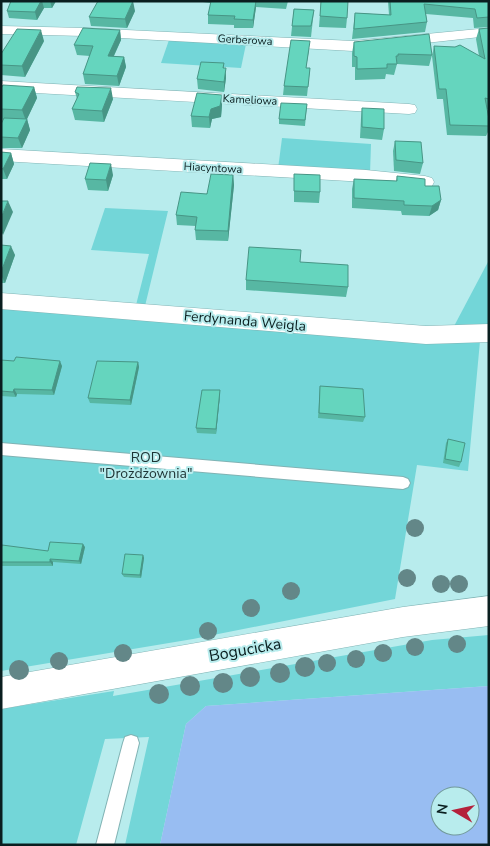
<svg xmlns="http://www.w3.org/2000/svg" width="490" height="846" viewBox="0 0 490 846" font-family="'Nunito Sans',sans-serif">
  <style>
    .green { fill: #73d6d8 }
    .water { fill: #98bdf2; fill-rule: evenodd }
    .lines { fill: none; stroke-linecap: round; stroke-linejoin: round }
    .lane-casing { stroke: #81b3b4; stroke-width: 2 }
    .street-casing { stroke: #81b3b4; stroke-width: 1 }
    .lane { fill: #fff; fill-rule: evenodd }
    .street { fill: #fff; fill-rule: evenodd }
    .tree { fill: #638788 }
    .wall { fill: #57b7a3 }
    .shaded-wall { fill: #479585 }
    .building { fill: #65d5be; stroke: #479585 }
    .labels { text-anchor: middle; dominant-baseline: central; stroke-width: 4; stroke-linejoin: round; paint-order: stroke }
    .far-street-label { font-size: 11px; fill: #0a1e1f; stroke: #b8eced }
    .street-label { font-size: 14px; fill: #0a1e1f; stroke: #b8eced }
    .park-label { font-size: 14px; fill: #1e3435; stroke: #b8eced }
    .near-street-label { font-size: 16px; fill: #0a1e1f; stroke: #b8eced }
  </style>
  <rect width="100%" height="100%" fill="#b8eced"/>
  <g class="green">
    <polygon points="169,40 246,44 241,68 161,63"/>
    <polygon points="282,138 371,144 370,174 278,169"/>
    <polygon points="105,208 168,211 145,306 136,305 149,254 91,250"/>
    <polygon points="489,260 489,328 452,330"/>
    <polygon points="1,304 480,341 468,471 417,465 395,599 193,639 1,671"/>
    <polygon points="489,635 489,686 206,706 186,724 160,845 125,845 149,737 105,739 76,845 1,845 1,709 114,691 113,696 432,640"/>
  </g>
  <path class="water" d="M489,686V845H160L186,724L206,706ZM440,796H470V826H440Z"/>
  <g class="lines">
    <g class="lane-casing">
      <g id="lane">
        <polygon points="1,443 403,477 408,479 410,483 408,487 403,489 1,455"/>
        <polygon points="131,735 137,737 139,743 114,845 96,845 123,743 125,737"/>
      </g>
    </g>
    <g class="street-casing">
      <g id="street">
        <polygon points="1,26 85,28 353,41 489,28 489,36 353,51 85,36 1,34"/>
        <polygon points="1,81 409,104 415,105 417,109 415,113 409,114 1,91"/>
        <polygon points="1,149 366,170 425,176 432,178 434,182 432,186 425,188 366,182 1,161"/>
        <polygon points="1,293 426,326 489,324 489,342 426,344 1,309"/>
        <polygon points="489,596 489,626 403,637 1,709 1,677 403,607"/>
      </g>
    </g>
    <use href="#lane" class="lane"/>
    <use href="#street" class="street"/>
  </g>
  <g class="tree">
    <circle cx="415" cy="528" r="9"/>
    <circle cx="407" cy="578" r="9"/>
    <circle cx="441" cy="584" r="9"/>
    <circle cx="459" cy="584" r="9"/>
    <circle cx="291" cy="591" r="9"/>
    <circle cx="251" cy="608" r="9"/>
    <circle cx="208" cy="631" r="9"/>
    <circle cx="457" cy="644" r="9"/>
    <circle cx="415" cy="647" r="9"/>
    <circle cx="123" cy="653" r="9"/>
    <circle cx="383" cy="653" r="9"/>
    <circle cx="356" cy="659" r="9"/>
    <circle cx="59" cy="661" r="9"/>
    <circle cx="327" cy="663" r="9"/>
    <circle cx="305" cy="667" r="10"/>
    <circle cx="19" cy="670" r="10"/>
    <circle cx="280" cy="673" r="10"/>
    <circle cx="250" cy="677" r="10"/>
    <circle cx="223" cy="683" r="10"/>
    <circle cx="190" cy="686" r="10"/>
    <circle cx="159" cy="694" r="10"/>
  </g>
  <g class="wall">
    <polygon points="11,1 56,1 52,8 44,8 37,20 9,18 7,11"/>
    <polygon points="203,1 288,1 286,9 256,7 253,28 234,28 234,25 208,24 208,15 211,3 203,2"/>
    <polygon points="321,1 347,18 346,28 319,27"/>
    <polygon points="388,1 489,1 489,27 474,28 473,18 426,14 427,22 425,32 352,39 355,13 389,15"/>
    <polygon points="294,9 314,10 311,37 291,36"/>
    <polygon points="135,11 127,28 91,26 89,17"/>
    <polygon points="489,28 489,109 487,109 489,119 489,130 486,136 447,135 443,99 437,99 432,56 434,46 479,56 476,39 479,29"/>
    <polygon points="120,30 121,40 114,56 124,57 126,67 119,86 85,84 83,74 90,56 77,55 74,45"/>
    <polygon points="44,41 25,77 1,75 1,54"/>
    <polygon points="354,42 432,55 429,66 397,64 394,75 386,74 385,79 355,80 355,67 352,67 352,53"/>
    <polygon points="309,50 306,68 310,68 307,96 283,95 284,86"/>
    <polygon points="224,63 224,68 226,78 224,92 198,89 197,79"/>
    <polygon points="34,87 37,98 27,119 30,130 22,148 1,148 1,124 3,120 1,119 1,88"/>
    <polygon points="75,92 113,99 104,122 75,120 72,109 77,99"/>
    <polygon points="307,104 305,126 279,124 279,119"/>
    <polygon points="222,105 221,117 212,119 210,128 192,127 191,116"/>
    <polygon points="362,108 384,129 382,140 360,138 361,118"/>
    <polygon points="395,141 423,163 420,174 394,171 393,151"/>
    <polygon points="1,152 11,153 14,164 7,179 1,179"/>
    <polygon points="294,174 320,192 319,203 294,202"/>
    <polygon points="113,175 108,191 88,190 85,179"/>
    <polygon points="233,175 234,185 228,241 196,240 195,230 196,226 177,225 176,215"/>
    <polygon points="397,176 425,186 441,200 438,210 429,216 402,215 401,211 352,208 352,189 354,179 396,181"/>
    <polygon points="1,245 15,255 5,283 1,283"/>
    <polygon points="300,262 348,287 346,297 246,290 246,280"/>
    <polygon points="1,360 62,366 54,395 17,394 16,397 1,396"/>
    <polygon points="138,362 139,367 131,405 90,403 88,398"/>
    <polygon points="320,386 365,417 363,422 318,418"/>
    <polygon points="220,390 220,395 216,434 197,433 196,428"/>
    <polygon points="448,439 461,462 459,467 443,463 446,443"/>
    <polygon points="85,547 81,564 53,562 53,566 1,566 1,550 48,551"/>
    <polygon points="143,555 144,558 141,578 124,577 122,574"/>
  </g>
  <g class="shaded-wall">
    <polygon points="41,1 42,1 44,8 37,20 35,12"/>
    <polygon points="50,1 56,1 52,8"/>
    <polygon points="133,1 135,11 127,28 125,19"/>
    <polygon points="256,1 256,7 253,28 253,20"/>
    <polygon points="41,30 44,41 25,77 22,66"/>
    <polygon points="120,30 121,40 109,66 108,56"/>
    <polygon points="124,57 126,67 119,86 117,76"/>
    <polygon points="226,68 226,78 224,92 224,82"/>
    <polygon points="34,87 37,98 26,121 22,110"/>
    <polygon points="111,88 113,99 104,122 102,111"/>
    <polygon points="222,95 222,105 221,117 212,119 210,128 209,117 211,109"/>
    <polygon points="27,119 30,130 22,148 18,138"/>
    <polygon points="11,153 14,164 7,179 3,169"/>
    <polygon points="111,164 113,175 108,191 106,180"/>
    <polygon points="233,175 234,185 228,241 228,231"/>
    <polygon points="441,200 438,210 429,216 432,206"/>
    <polygon points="8,201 13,212 3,235 1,231 1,218"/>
    <polygon points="11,246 15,255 5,283 1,275 1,272"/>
    <polygon points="60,361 62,366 54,395 52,390"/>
    <polygon points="138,362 139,367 131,405 130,400"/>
    <polygon points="14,389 17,394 16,397 13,392"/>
    <polygon points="220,390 220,395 216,434 216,429"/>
    <polygon points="83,544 85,547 81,564 79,561"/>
    <polygon points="143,555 144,558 141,578 140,575"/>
    <polygon points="50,559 53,562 53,566 50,562"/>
  </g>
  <g class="building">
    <polygon points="11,1 41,1 35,12 7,11"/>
    <polygon points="98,1 133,1 125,19 89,17"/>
    <polygon points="211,1 256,1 253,20 234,19 235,16 208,15"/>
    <polygon points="321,1 348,1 347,18 320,16"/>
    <polygon points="390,1 489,1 489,17 477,18 475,9 424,4 427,22 354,29 355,13 391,15"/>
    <polygon points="294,9 314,10 311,26 292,26"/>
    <polygon points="83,28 120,30 108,56 124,57 117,76 83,74 93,46 74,45"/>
    <polygon points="489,28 489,99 485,98 489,119 489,126 450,125 446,89 439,89 434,46 455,47 460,45 485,59 479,29"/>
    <polygon points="17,29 41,30 22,66 1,65 1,54"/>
    <polygon points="429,34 432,55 398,54 398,56 396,56 397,64 387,64 387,68 357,69 357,57 354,56 354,42"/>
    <polygon points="291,40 310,41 306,68 310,68 308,87 284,86"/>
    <polygon points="201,62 224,63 223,68 226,68 224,82 197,79"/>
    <polygon points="3,85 34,87 22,110 1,109 1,88"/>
    <polygon points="77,87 111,88 102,111 72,109 79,94 75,92"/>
    <polygon points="197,93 222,95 220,106 211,109 209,117 191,116"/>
    <polygon points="281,103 307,104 305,120 279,119"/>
    <polygon points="362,108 384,109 384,129 362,127"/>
    <polygon points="4,118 27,119 18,138 1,137 1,124"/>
    <polygon points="395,141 421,142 423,163 396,160"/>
    <polygon points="1,152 11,153 3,169 1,168"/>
    <polygon points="90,163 111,164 106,180 85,179"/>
    <polygon points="211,174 233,175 228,231 195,230 197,217 176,215 181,192 207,194"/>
    <polygon points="294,174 320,175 320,192 294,191"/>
    <polygon points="397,176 425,179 425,186 439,186 441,200 432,206 404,205 404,201 354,198 354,179 397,181"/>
    <polygon points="1,201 8,201 1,218"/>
    <polygon points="1,245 11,246 1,272"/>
    <polygon points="249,247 301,250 300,262 348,265 348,287 246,280"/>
    <polygon points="16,357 60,361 52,390 14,389 13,392 1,391 1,360 14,361"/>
    <polygon points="97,361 138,362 130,400 88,398"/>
    <polygon points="320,386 363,389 365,417 319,413"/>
    <polygon points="202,390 220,390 216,429 196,428"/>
    <polygon points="448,439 465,443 461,462 445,459"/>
    <polygon points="50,542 83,544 79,561 50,559 50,562 1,562 1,550 2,545 48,551"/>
    <polygon points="125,554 143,555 140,575 122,574"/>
  </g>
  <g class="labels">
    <g class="far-street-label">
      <text transform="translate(245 40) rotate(3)">Gerberowa</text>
      <text transform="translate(250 100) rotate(3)">Kameliowa</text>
      <text transform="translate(213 168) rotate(3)">Hiacyntowa</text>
    </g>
    <g class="street-label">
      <text transform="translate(245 321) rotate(5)">Ferdynanda Weigla</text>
    </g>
    <g class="park-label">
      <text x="146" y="457">ROD<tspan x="146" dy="16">"Drożdżownia"</tspan></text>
    </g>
    <g class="near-street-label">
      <text transform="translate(245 650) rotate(-10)">Bogucicka</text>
    </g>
  </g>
  <rect width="490" height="846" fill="none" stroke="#0a1e1f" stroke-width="5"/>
  <g transform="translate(455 811) rotate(279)"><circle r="24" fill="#b8eced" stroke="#729a9b"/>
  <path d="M0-4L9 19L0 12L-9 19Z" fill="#b4213b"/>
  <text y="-8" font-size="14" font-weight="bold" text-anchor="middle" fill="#0a1e1f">N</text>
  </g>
</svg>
